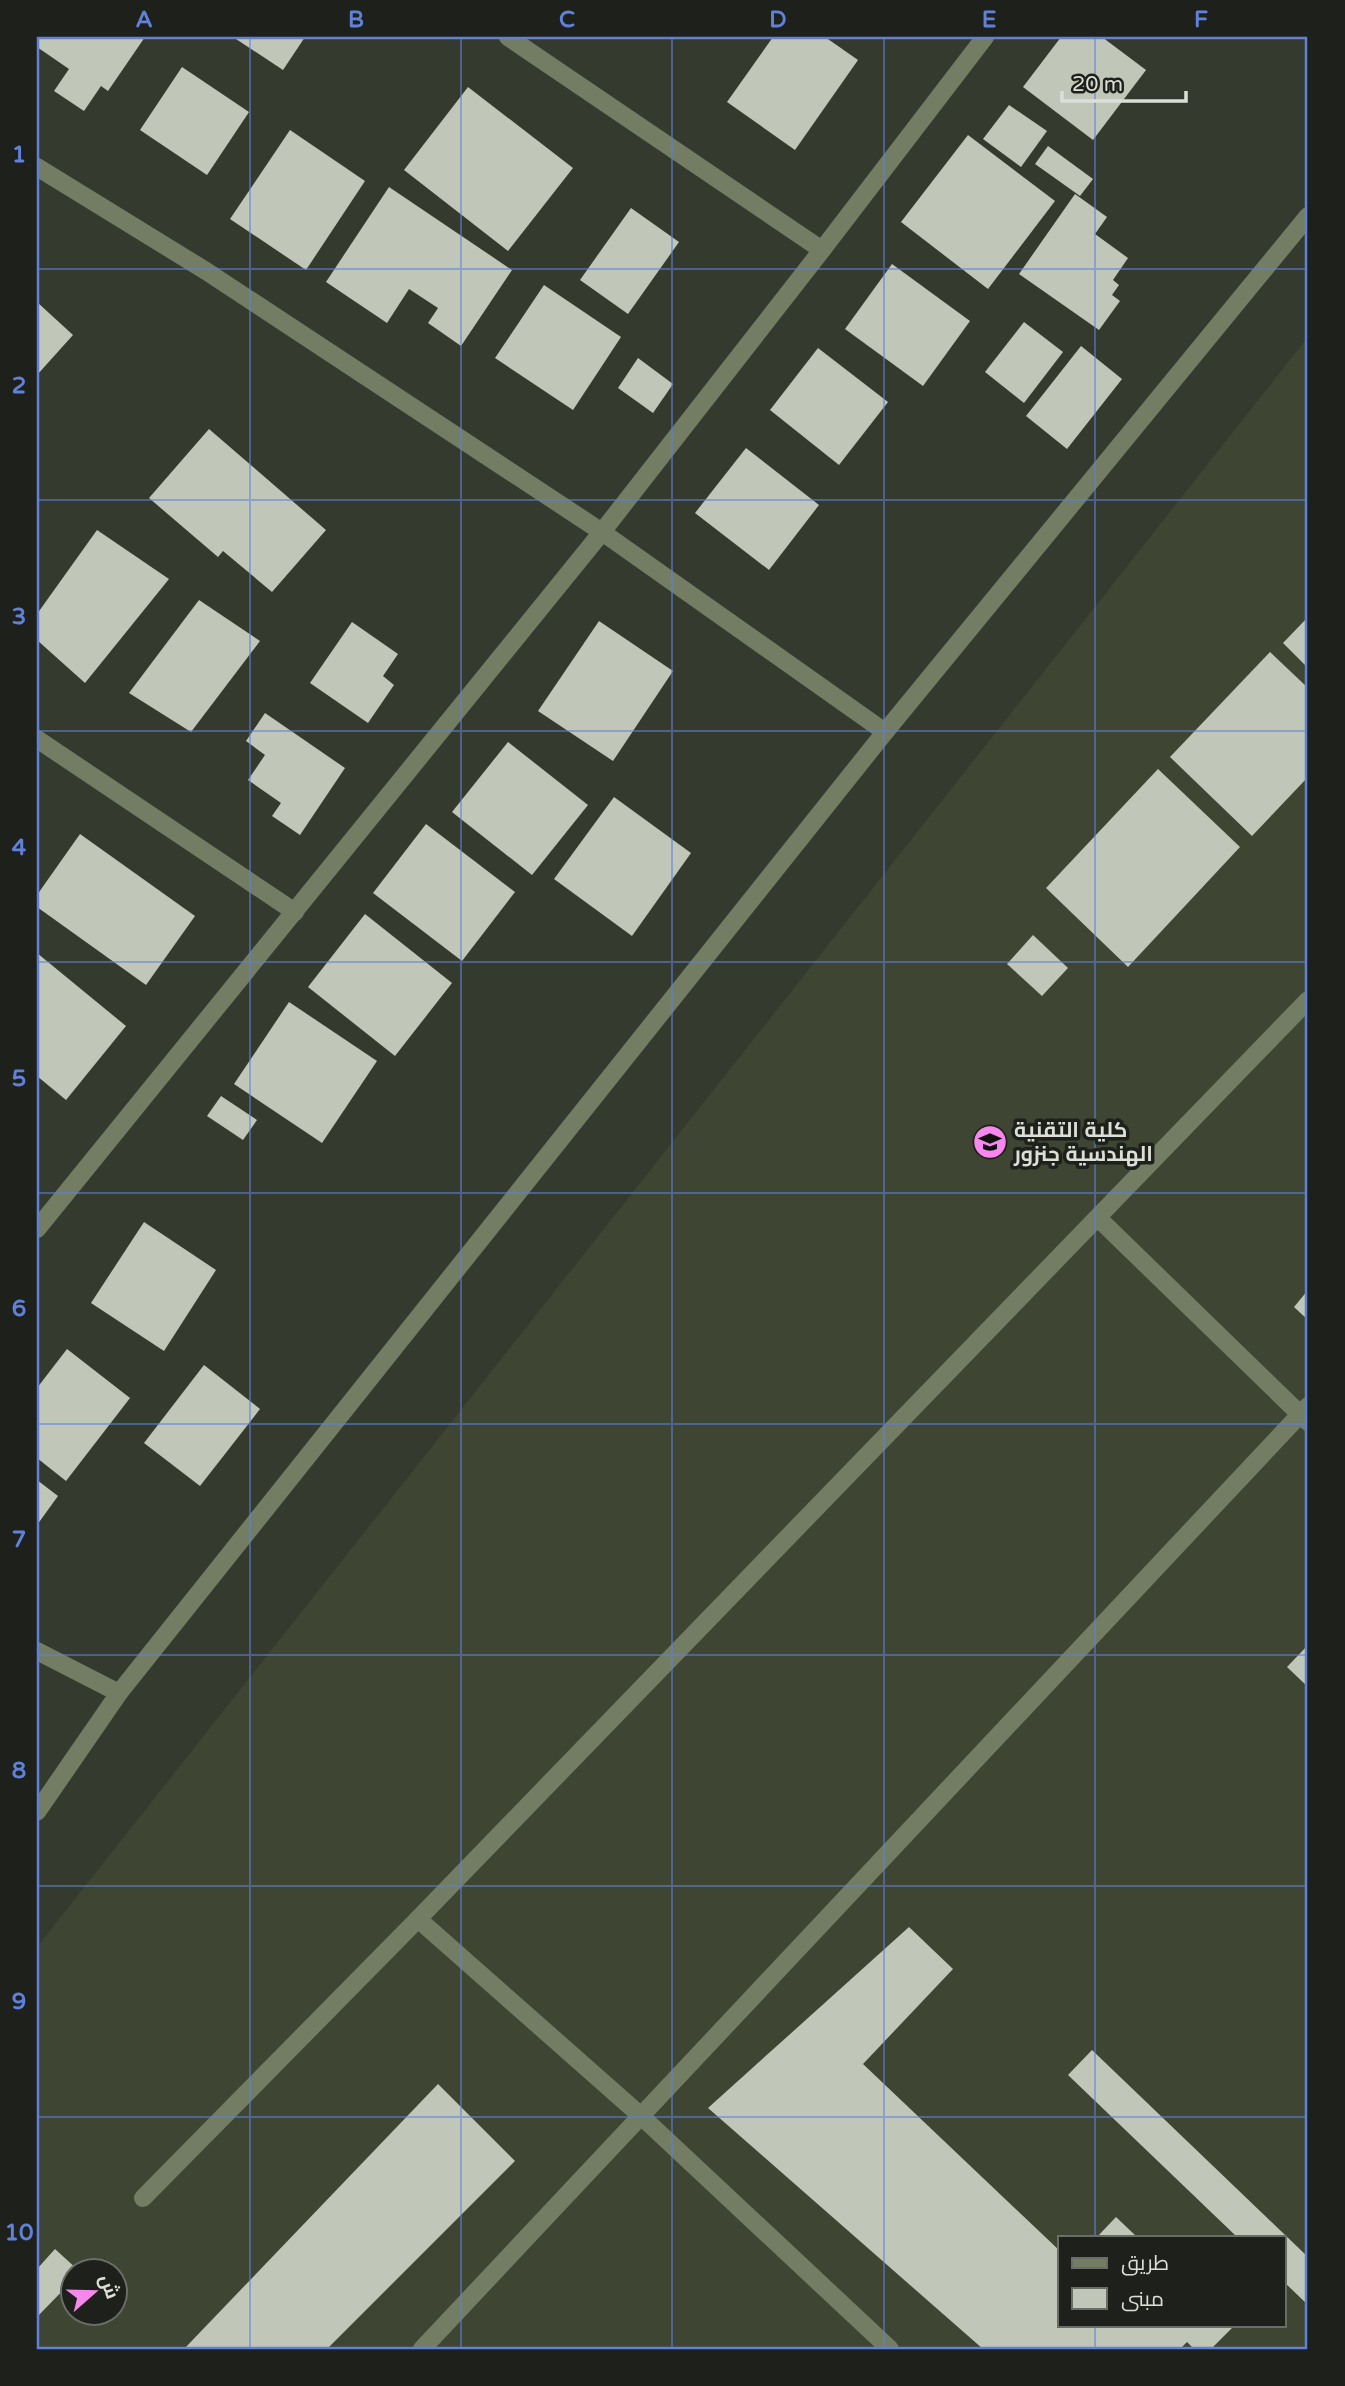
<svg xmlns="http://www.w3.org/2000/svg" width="1345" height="2386" viewBox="0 0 1345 2386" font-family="'Varela Round',Cairo,sans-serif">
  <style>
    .built { fill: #3e4533; fill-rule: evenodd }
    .building { fill: #c1c7b8 }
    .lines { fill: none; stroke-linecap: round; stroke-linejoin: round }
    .minor { stroke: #727d63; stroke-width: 18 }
    .grid { fill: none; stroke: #6081d8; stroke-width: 2; stroke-opacity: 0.55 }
    .labels { text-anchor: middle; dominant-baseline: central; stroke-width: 7; stroke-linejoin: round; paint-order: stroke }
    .poi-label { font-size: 21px; font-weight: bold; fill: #dcdfd7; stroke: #1e201b; text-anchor: start }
    .neatline { fill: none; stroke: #6081d8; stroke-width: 2.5 }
    .grid-label { font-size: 23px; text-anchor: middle; font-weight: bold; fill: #6081d8 }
  </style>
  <rect width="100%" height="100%" fill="#353a2e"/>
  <path class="built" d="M1308,337V2349H37V1947ZM1060,2237H1284V2325H1060ZM74,2270H116V2312H74Z"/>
  <g class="building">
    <polygon points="39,37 145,37 108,91 101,86 84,111 54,91 69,69 37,47"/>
    <polygon points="233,37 305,37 283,70"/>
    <polygon points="773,37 825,37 858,60 795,150 727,102"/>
    <polygon points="1061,37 1102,37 1146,70 1093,140 1023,87"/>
    <polygon points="182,67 249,112 207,175 140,130"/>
    <polygon points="468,87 573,168 508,251 404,170"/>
    <polygon points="1009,105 1047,131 1021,167 983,139"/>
    <polygon points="290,130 365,181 306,270 230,219"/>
    <polygon points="968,135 1055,201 988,289 901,222"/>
    <polygon points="1048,146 1093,179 1080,196 1035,164"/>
    <polygon points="389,187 512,270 461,346 428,323 438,308 409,289 387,323 326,282"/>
    <polygon points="1075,194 1107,217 1095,234 1128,258 1113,280 1119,285 1112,295 1120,301 1099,330 1019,274"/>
    <polygon points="631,208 679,242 628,314 580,280"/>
    <polygon points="892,264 970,321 923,386 845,329"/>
    <polygon points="544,285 621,337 573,410 495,358"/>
    <polygon points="37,302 73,335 37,375"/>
    <polygon points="1024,322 1063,352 1024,403 985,372"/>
    <polygon points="1081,346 1122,379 1067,449 1026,416"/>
    <polygon points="818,348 888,402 839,465 770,410"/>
    <polygon points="638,358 673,384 653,413 618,388"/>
    <polygon points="209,429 326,530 272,592 223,551 218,557 149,498"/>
    <polygon points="746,448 819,505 769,570 695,513"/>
    <polygon points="97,530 169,579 85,683 37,640 37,614"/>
    <polygon points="199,600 260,641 191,732 129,693"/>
    <polygon points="1308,617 1308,668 1283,643"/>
    <polygon points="599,621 673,671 613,761 538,711"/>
    <polygon points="352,622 398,654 383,676 394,685 368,723 310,683"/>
    <polygon points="1270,652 1308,688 1308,777 1252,836 1170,757"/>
    <polygon points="265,713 345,768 300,835 272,816 281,803 248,780 265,755 246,741"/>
    <polygon points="508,742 588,805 532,875 452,812"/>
    <polygon points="1158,769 1240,847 1128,967 1046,888"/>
    <polygon points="614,797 691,853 632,936 554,879"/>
    <polygon points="426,824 515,892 462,961 373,893"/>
    <polygon points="80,834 195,916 146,985 37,907 37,895"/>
    <polygon points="365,914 452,983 395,1056 308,987"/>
    <polygon points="1033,935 1068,968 1042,996 1007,964"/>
    <polygon points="37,953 126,1026 66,1100 37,1076"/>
    <polygon points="289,1002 377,1061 322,1143 234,1084"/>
    <polygon points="221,1096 257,1120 243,1140 207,1116"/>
    <polygon points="144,1222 216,1270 164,1351 91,1303"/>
    <polygon points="1308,1290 1308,1320 1294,1307"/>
    <polygon points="67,1349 130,1398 66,1481 37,1458 37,1388"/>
    <polygon points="204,1365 260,1409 200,1486 144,1443"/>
    <polygon points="37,1480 58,1496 37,1525"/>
    <polygon points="1308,1645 1308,1687 1287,1667"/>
    <polygon points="909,1927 953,1969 863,2064 1060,2251 1060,2325 1229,2325 1232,2328 1211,2349 1194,2349 1187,2342 1180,2349 983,2349 708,2108"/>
    <polygon points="1092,2050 1308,2257 1308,2305 1284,2282 1284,2237 1237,2237 1068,2075"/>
    <polygon points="438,2084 515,2161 327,2349 184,2349"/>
    <polygon points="1116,2217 1137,2237 1097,2237"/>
    <polygon points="55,2249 78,2270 74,2270 74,2279 37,2317 37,2269"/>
  </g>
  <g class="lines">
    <g class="minor">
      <polyline points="508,37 822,250"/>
      <polyline points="37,167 206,271 602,532 885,732 119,1693 37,1812"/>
      <polyline points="885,732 1308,216"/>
      <polyline points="37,739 295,912"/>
      <polyline points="1098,1218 1308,1422"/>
      <polyline points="37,1229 602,532 822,250 985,37"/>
      <polyline points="37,1651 119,1693"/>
      <polyline points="418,1919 640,2115 890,2349"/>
      <polyline points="143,2198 418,1919 1308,1000"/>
      <polyline points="422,2349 1308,1406"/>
    </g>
  </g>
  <path class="grid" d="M250,37V2349M461,37V2349M672,37V2349M884,37V2349M1095,37V2237M37,269H1308M37,500H1308M37,731H1308M37,962H1308M37,1193H1308M37,1424H1308M37,1655H1308M37,1886H1308M37,2117H1308M1095,2325V2349"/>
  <defs>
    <g id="university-disc" transform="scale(1.75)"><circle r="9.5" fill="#f688ed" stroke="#1e201b"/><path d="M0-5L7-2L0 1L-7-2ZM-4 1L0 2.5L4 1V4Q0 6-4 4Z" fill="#111"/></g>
  </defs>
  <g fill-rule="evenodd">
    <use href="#university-disc" x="990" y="1142"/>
  </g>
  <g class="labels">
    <g class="poi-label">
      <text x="1014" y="1130">كلية التقنية<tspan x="1014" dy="24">الهندسية جنزور</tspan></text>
    </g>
  </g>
  <rect width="1345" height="2386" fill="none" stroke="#1e201b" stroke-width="77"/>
  <rect x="1058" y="2236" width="228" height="91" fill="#1e201b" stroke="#6a6c66" stroke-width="2"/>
  <rect x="1072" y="2258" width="35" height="10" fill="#727d63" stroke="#6a6c66" stroke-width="2"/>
  <text x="1121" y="2270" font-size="21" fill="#dcdfd7">طريق</text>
  <rect x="1072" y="2288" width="35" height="21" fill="#c1c7b8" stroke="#6a6c66" stroke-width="2"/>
  <text x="1121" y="2306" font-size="21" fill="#dcdfd7">مبنى</text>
  <g transform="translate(94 2292) rotate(70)"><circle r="33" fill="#1e201b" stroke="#6a6c66" stroke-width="2"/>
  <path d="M0-5L12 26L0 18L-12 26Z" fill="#f688ed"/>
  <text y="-10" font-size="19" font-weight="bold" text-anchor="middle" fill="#dcdfd7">ش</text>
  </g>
  <path d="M1062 91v10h124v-10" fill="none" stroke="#dcdfd7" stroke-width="3.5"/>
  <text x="1072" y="91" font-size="21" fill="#dcdfd7" stroke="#1e201b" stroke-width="5" paint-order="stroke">20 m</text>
  <rect x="38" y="38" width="1268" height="2310" class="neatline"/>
  <g class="grid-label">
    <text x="144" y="27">A</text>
    <text x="356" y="27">B</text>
    <text x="567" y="27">C</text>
    <text x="778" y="27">D</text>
    <text x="989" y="27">E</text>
    <text x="1201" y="27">F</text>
    <text x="19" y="162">1</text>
    <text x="19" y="393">2</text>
    <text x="19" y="624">3</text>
    <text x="19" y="855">4</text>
    <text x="19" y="1086">5</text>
    <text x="19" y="1316">6</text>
    <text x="19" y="1547">7</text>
    <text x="19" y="1778">8</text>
    <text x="19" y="2009">9</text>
    <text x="19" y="2240">10</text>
  </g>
</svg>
